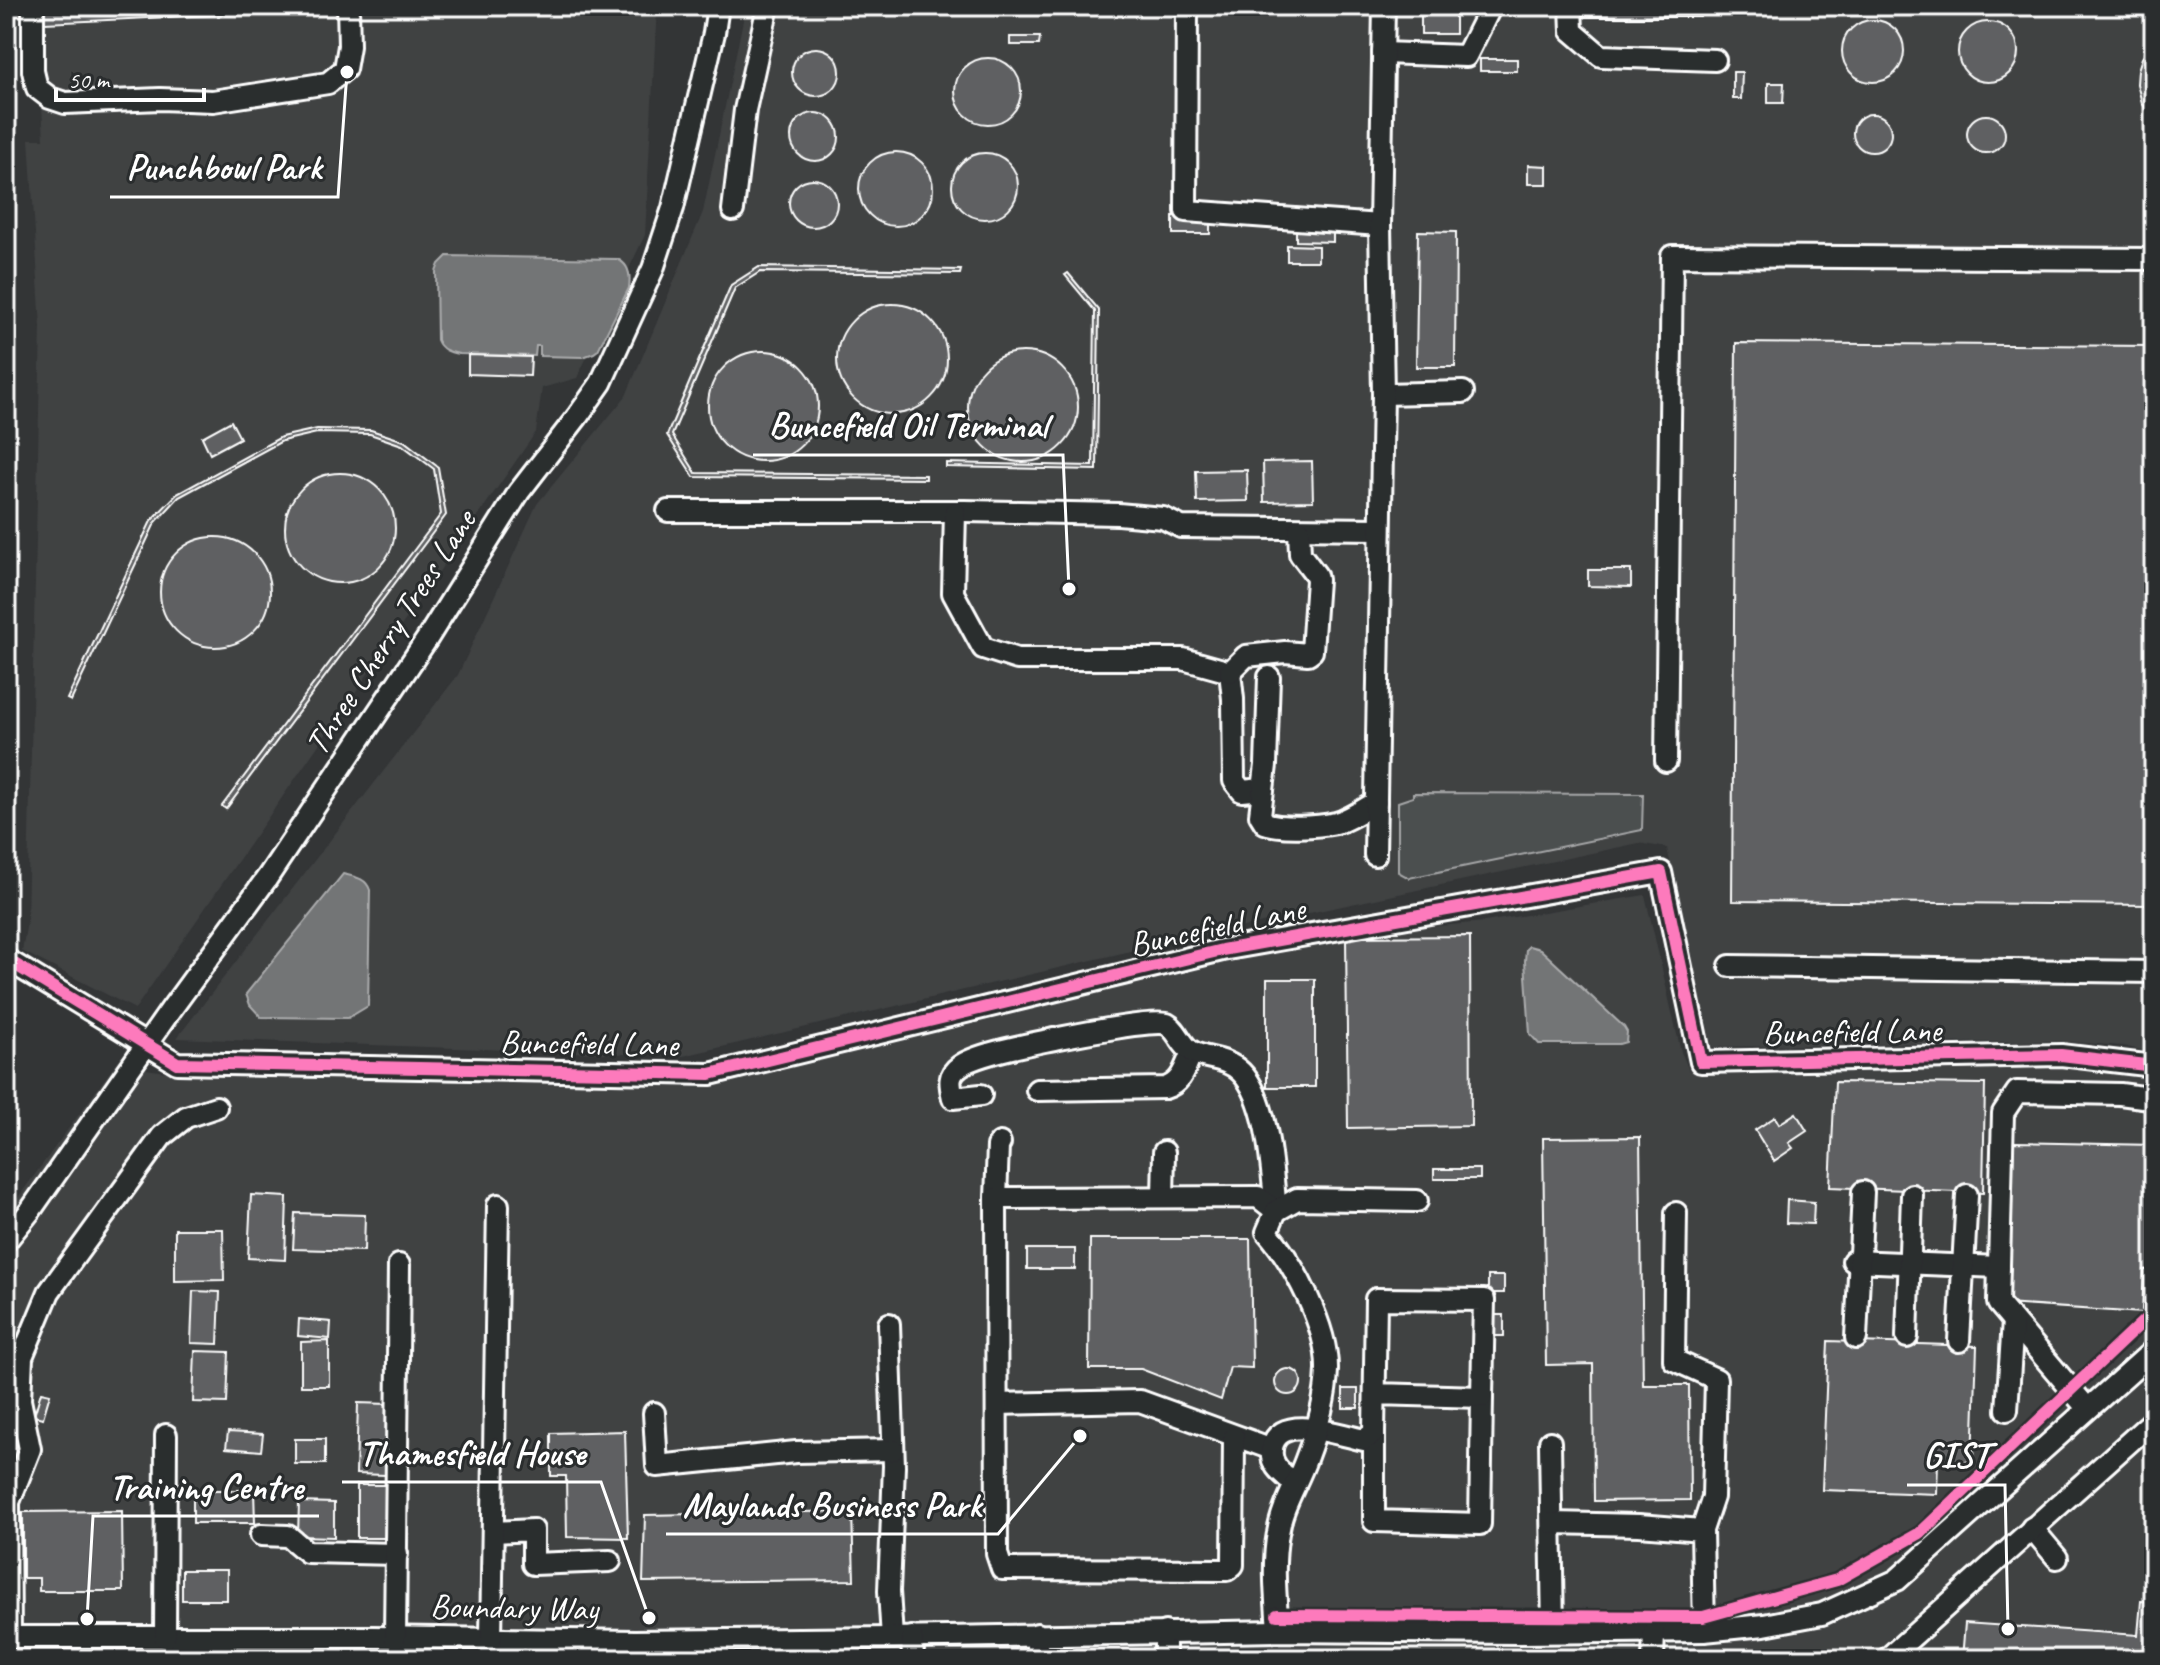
<svg xmlns="http://www.w3.org/2000/svg" width="2160" height="1665" viewBox="0 0 2160 1665" font-family="Caveat,sans-serif">
  <style>
    .built { fill: #404243 }
    .green { fill: #4c4f50; stroke: #a6a7a8; stroke-width: 2 }
    .water { fill: #737576; stroke: #abacad; stroke-width: 2 }
    .building { fill: #5f6162; stroke: #fff; stroke-width: 2 }
    .lines { fill: none; stroke-linecap: round; stroke-linejoin: round }
    .minor-casing { stroke: #fff; stroke-width: 26 }
    .minor { stroke: #2a2d2e; stroke-width: 20 }
    .cycleway-casing { stroke: #2a2d2e; stroke-width: 17 }
    .cycleway { stroke: #fd7abc; stroke-width: 12 }
    .labels { text-anchor: middle; dominant-baseline: central; stroke-width: 6; stroke-linejoin: round; paint-order: stroke }
    .street-label { font-size: 34px; fill: #fff; stroke: #2a2d2e }
    .leader { fill: none; stroke: #fff; stroke-width: 3 }
    .callout-dot { fill: #fff; stroke: #2a2d2e; stroke-width: 3 }
    .callout-label { font-size: 36px; text-anchor: middle; font-weight: bold; fill: #fff; stroke: #2a2d2e; stroke-width: 6; stroke-linejoin: round; paint-order: stroke }
  </style>
  <rect width="100%" height="100%" fill="#333536"/>
  <filter id="ink" filterUnits="userSpaceOnUse"><feTurbulence type="fractalNoise" baseFrequency=".0125" numOctaves="2"/><feDisplacementMap in="SourceGraphic" scale="16" xChannelSelector="R" yChannelSelector="G"/><feConvolveMatrix kernelMatrix="1 2 1 2 8 2 1 2 1" color-interpolation-filters="sRGB"/></filter>
  <g filter="url(#ink)">
    <g class="built">
      <polygon points="36,6 657,6 645,235 577,378 542,388 536,432 135,1009 22,951 27,922 41,327 29,139 44,139"/>
      <polygon points="746,6 2154,6 2154,1053 2123,1046 2058,1041 1712,1047 1667,848 1639,843 1135,950 683,1056 177,1038 458,675 537,504 626,396 703,212"/>
      <polygon points="1645,895 1681,1052 1689,1070 1702,1073 1768,1073 2079,1065 2139,1075 2154,1081 2154,1659 6,1659 6,1214 121,1057 146,1069 166,1072 245,1075 715,1086 1075,994 1360,933 1485,922"/>
    </g>
    <polygon class="green" points="1413,793 1643,794 1642,830 1409,878 1398,872 1398,802 1413,797"/>
    <g class="water">
      <path d="M447,256L617,259C629,264 631,275 629,288L598,350L594,353L583,357L540,356V346H536L535,356L459,354C449,352 441,350 437,340L436,272L439,264Z"/>
      <path d="M343,874C355,877 366,878 370,890L368,1006L348,1018L261,1017L250,1005L246,994Z"/>
      <polygon points="1529,946 1540,949 1624,1027 1627,1032 1626,1042 1619,1044 1539,1044 1530,1034 1525,961 1526,949"/>
    </g>
    <g class="building">
      <polygon points="44,6 318,6 318,10 45,23"/>
      <rect x="1421" y="6" width="34" height="28"/>
      <rect x="1570" y="6" width="130" height="11"/>
      <circle cx="1873" cy="51" r="31"/>
      <circle cx="1988" cy="52" r="30"/>
      <polygon points="1010,37 1040,37 1039,45 1010,45"/>
      <polygon points="2154,41 2154,120 2142,103 2137,84 2138,70 2142,58"/>
      <circle cx="816" cy="72" r="24"/>
      <circle cx="988" cy="91" r="33"/>
      <rect x="1480" y="59" width="37" height="12"/>
      <polygon points="1733,72 1742,72 1741,99 1733,99"/>
      <polygon points="1768,83 1784,83 1783,103 1768,103"/>
      <circle cx="815" cy="137" r="24"/>
      <circle cx="1872" cy="133" r="19"/>
      <circle cx="1986" cy="134" r="19"/>
      <circle cx="896" cy="189" r="37"/>
      <circle cx="985" cy="186" r="33"/>
      <polygon points="1528,165 1547,166 1547,184 1528,184"/>
      <circle cx="813" cy="203" r="24"/>
      <rect x="1173" y="216" width="37" height="18"/>
      <polygon points="1296,229 1333,230 1333,242 1296,241"/>
      <polygon points="1418,231 1456,232 1455,367 1416,367"/>
      <polygon points="1287,245 1318,246 1318,261 1287,261"/>
      <polygon points="759,267 961,270 960,274 760,272 735,288 672,435 696,473 926,475 926,479 694,477 667,435 731,285"/>
      <polygon points="1068,273 1099,310 1097,470 946,467 946,463 1093,466 1095,311 1065,275"/>
      <circle cx="892" cy="359" r="55"/>
      <polygon points="1736,343 2154,346 2154,905 1732,901"/>
      <circle cx="763" cy="406" r="55"/>
      <circle cx="1023" cy="407" r="55"/>
      <polygon points="468,355 531,357 530,376 468,374"/>
      <polygon points="231,421 240,438 210,454 202,437"/>
      <polygon points="317,429 371,430 404,441 438,467 446,515 226,809 222,806 441,514 434,469 402,445 370,434 317,433 282,441 179,497 155,523 71,701 67,699 151,521 177,494 281,437"/>
      <polygon points="1312,461 1313,501 1264,502 1263,462"/>
      <polygon points="1247,470 1248,501 1197,502 1196,471"/>
      <circle cx="340" cy="528" r="55"/>
      <circle cx="215" cy="592" r="55"/>
      <polygon points="1588,570 1631,570 1631,587 1588,586"/>
      <polygon points="1470,936 1471,1126 1348,1128 1346,937"/>
      <rect x="1267" y="979" width="48" height="108"/>
      <polygon points="1835,1082 1985,1084 1983,1193 1830,1187"/>
      <polygon points="1796,1113 1807,1131 1789,1143 1793,1148 1774,1161 1755,1130 1775,1117 1779,1124"/>
      <polygon points="1640,1137 1643,1385 1689,1385 1690,1500 1594,1501 1593,1364 1546,1365 1543,1138"/>
      <polygon points="2014,1142 2154,1145 2154,1269 2144,1270 2142,1313 2006,1304"/>
      <rect x="1434" y="1169" width="46" height="10"/>
      <polygon points="251,1195 287,1197 285,1260 248,1258"/>
      <polygon points="1787,1200 1814,1202 1813,1224 1786,1223"/>
      <polygon points="295,1213 365,1215 364,1251 293,1249"/>
      <polygon points="175,1229 223,1229 224,1280 175,1281"/>
      <polygon points="1090,1239 1250,1239 1252,1368 1230,1367 1221,1400 1141,1369 1089,1369"/>
      <rect x="1027" y="1249" width="48" height="20"/>
      <rect x="1488" y="1276" width="16" height="17"/>
      <polygon points="193,1291 220,1292 218,1344 191,1343"/>
      <rect x="1488" y="1315" width="16" height="21"/>
      <polygon points="299,1319 331,1322 330,1339 298,1336"/>
      <polygon points="329,1341 329,1386 301,1386 301,1342"/>
      <polygon points="1828,1341 1977,1346 1973,1462 1938,1461 1937,1494 1822,1490"/>
      <polygon points="195,1351 229,1352 227,1403 193,1402"/>
      <circle cx="1288" cy="1382" r="13"/>
      <rect x="1343" y="1389" width="15" height="19"/>
      <polygon points="41,1392 50,1394 43,1418 34,1416"/>
      <polygon points="358,1403 388,1404 386,1475 356,1474"/>
      <polygon points="625,1431 628,1538 567,1537 566,1476 551,1476 551,1433"/>
      <polygon points="228,1432 263,1434 261,1451 226,1448"/>
      <rect x="295" y="1439" width="30" height="25"/>
      <polygon points="357,1485 388,1485 387,1538 357,1538"/>
      <polygon points="193,1490 254,1490 255,1523 193,1523"/>
      <polygon points="299,1502 334,1503 334,1537 298,1536"/>
      <polygon points="122,1511 123,1591 39,1591 39,1578 23,1578 23,1512"/>
      <polygon points="852,1511 854,1580 643,1582 645,1515"/>
      <rect x="182" y="1570" width="45" height="30"/>
      <polygon points="2141,1601 2154,1602 2154,1659 1962,1659 1965,1623 2138,1635"/>
    </g>
    <g class="lines">
      <g class="minor-casing">
        <g id="minor">
          <polyline points="33,6 33,71 37,88 50,98 65,103 160,99 213,101 328,83 345,69 349,46 348,6"/>
          <polyline points="1187,6 1186,211 1380,225"/>
          <polyline points="1571,6 1572,31 1601,56 1715,60"/>
          <polyline points="1383,53 1466,56 1491,6"/>
          <polyline points="733,210 745,110 768,6"/>
          <polyline points="1383,394 1463,392"/>
          <polyline points="668,511 965,511 1118,514 1163,518 1181,527 1380,529"/>
          <polyline points="955,512 953,593 983,648 1017,659 1183,659 1230,672 1233,699 1234,781 1242,791 1263,789"/>
          <polyline points="1230,672 1246,656 1285,652 1308,654 1312,651 1317,580 1316,575 1300,554 1299,529"/>
          <path d="M1269,677L1266,765L1260,815L1265,823C1282,829 1317,827 1336,823C1350,819 1363,810 1376,802"/>
          <polyline points="1666,761 1672,256 2154,259"/>
          <polyline points="1375,855 1383,394 1380,225 1384,6"/>
          <polyline points="6,959 177,1063 710,1074 1222,950 1661,872 1701,1062 2061,1055 2154,1066"/>
          <polyline points="1730,966 2154,972"/>
          <path d="M1037,1090L1165,1088C1182,1083 1185,1067 1192,1052"/>
          <path d="M981,1095L953,1098C950,1085 947,1075 960,1066C977,1053 1036,1043 1059,1038C1074,1035 1157,1019 1167,1024C1177,1029 1181,1045 1191,1051C1204,1060 1225,1056 1241,1072C1269,1100 1272,1173 1276,1211"/>
          <polyline points="1163,1197 1164,1152"/>
          <polyline points="996,1198 998,1146 1000,1143"/>
          <polyline points="1676,1213 1674,1360 1716,1379 1713,1497 1702,1530"/>
          <polyline points="6,1241 30,1211 172,1008 267,878 427,639 519,492 577,417 601,383 653,269 673,208 714,33 718,6"/>
          <polyline points="1853,1261 1999,1267"/>
          <polyline points="889,1324 894,1466 889,1591 892,1638"/>
          <polyline points="1907,1337 1912,1195"/>
          <polyline points="1856,1338 1863,1192"/>
          <polyline points="1959,1341 1967,1195"/>
          <polyline points="997,1404 1140,1401 1272,1449"/>
          <polyline points="2087,1408 1998,1303 2003,1113 2017,1092 2120,1094 2150,1098 2154,1100"/>
          <polyline points="2007,1410 2013,1321"/>
          <polyline points="654,1413 657,1466 796,1452 893,1450"/>
          <polyline points="1374,1433 1374,1521 1480,1524 1482,1397"/>
          <polyline points="1234,1437 1233,1565 1227,1570 1002,1569 997,1554 996,1198 1258,1197 1276,1211"/>
          <polyline points="1550,1442 1553,1632"/>
          <path d="M1295,1484C1283,1474 1269,1465 1272,1448C1278,1412 1340,1435 1364,1440L1374,1433L1376,1299L1484,1300L1482,1397L1375,1394"/>
          <polyline points="1552,1523 1639,1525 1702,1530 1704,1631"/>
          <polyline points="2032,1528 2057,1558"/>
          <polyline points="493,1532 533,1530 533,1564 610,1561"/>
          <polyline points="261,1535 288,1536 307,1552 397,1554"/>
          <path d="M1278,1631C1276,1599 1272,1565 1278,1533C1282,1506 1297,1484 1306,1459C1316,1433 1326,1398 1327,1370C1328,1328 1294,1263 1267,1232L1276,1211L1297,1199L1417,1201"/>
          <polyline points="1165,1632 1165,1659"/>
          <polyline points="1037,1634 1037,1659"/>
          <polyline points="6,1637 373,1637 635,1641 892,1638 1278,1631 1520,1633 1704,1631 1764,1625 1822,1614 1897,1580 2154,1350"/>
          <polyline points="10,1637 9,1502 30,1449 20,1400 22,1357 49,1292 162,1136 186,1117 216,1107"/>
          <polyline points="912,1637 913,1659"/>
          <polyline points="165,1638 166,1435"/>
          <polyline points="395,1638 399,1265"/>
          <polyline points="491,1639 498,1205"/>
          <polyline points="1653,1659 1654,1632"/>
          <polyline points="1887,1659 2154,1420"/>
        </g>
      </g>
      <use href="#minor" class="minor"/>
      <g class="cycleway-casing">
        <g id="cycleway">
          <polyline points="6,959 177,1063 710,1074 1222,950 1661,872 1701,1062 2061,1055 2154,1066"/>
          <polyline points="1277,1615 1703,1617 1837,1580 1920,1533 2154,1311"/>
        </g>
      </g>
      <use href="#cycleway" class="cycleway"/>
    </g>
  </g>
  <g class="labels">
    <g class="street-label">
      <text transform="translate(390 632) rotate(-57)">Three Cherry Trees Lane</text>
      <text transform="translate(1217 926) rotate(-12)">Buncefield Lane</text>
      <text transform="translate(1852 1031) rotate(-1)">Buncefield Lane</text>
      <text transform="translate(589 1043) rotate(1)">Buncefield Lane</text>
      <text transform="translate(514 1607) rotate(1)">Boundary Way</text>
    </g>
  </g>
  <path class="leader" d="M347 72L338 197H110M1069 589L1063 455H753M649 1618L601 1482H342M2008 1629L2005 1485H1907M87 1619L93 1516H319M1080 1436L998 1534H666"/>
  <g class="callout-dot">
    <circle cx="347" cy="72" r="8"/>
    <circle cx="1069" cy="589" r="8"/>
    <circle cx="649" cy="1618" r="8"/>
    <circle cx="2008" cy="1629" r="8"/>
    <circle cx="87" cy="1619" r="8"/>
    <circle cx="1080" cy="1436" r="8"/>
  </g>
  <g class="callout-label">
    <text x="224" y="179">Punchbowl Park</text>
    <text x="908" y="437">Buncefield Oil Terminal</text>
    <text x="472" y="1465">Thamesfield House</text>
    <text x="1956" y="1467">GIST</text>
    <text x="206" y="1499">Training Centre</text>
    <text x="832" y="1517">Maylands Business Park</text>
  </g>
  <rect width="2160" height="1665" fill="none" stroke="#2a2d2e" stroke-width="32"/>
  <rect x="16" y="16" width="2128" height="1633" fill="none" stroke="#fff" stroke-width="3" filter="url(#ink)"/>
  <path d="M56 88v12h148v-12" fill="none" stroke="#ffffff" stroke-width="4"/>
  <text x="68" y="88" font-size="24" fill="#ffffff" stroke="#2a2d2e" stroke-width="6" paint-order="stroke">50 m</text>
</svg>
